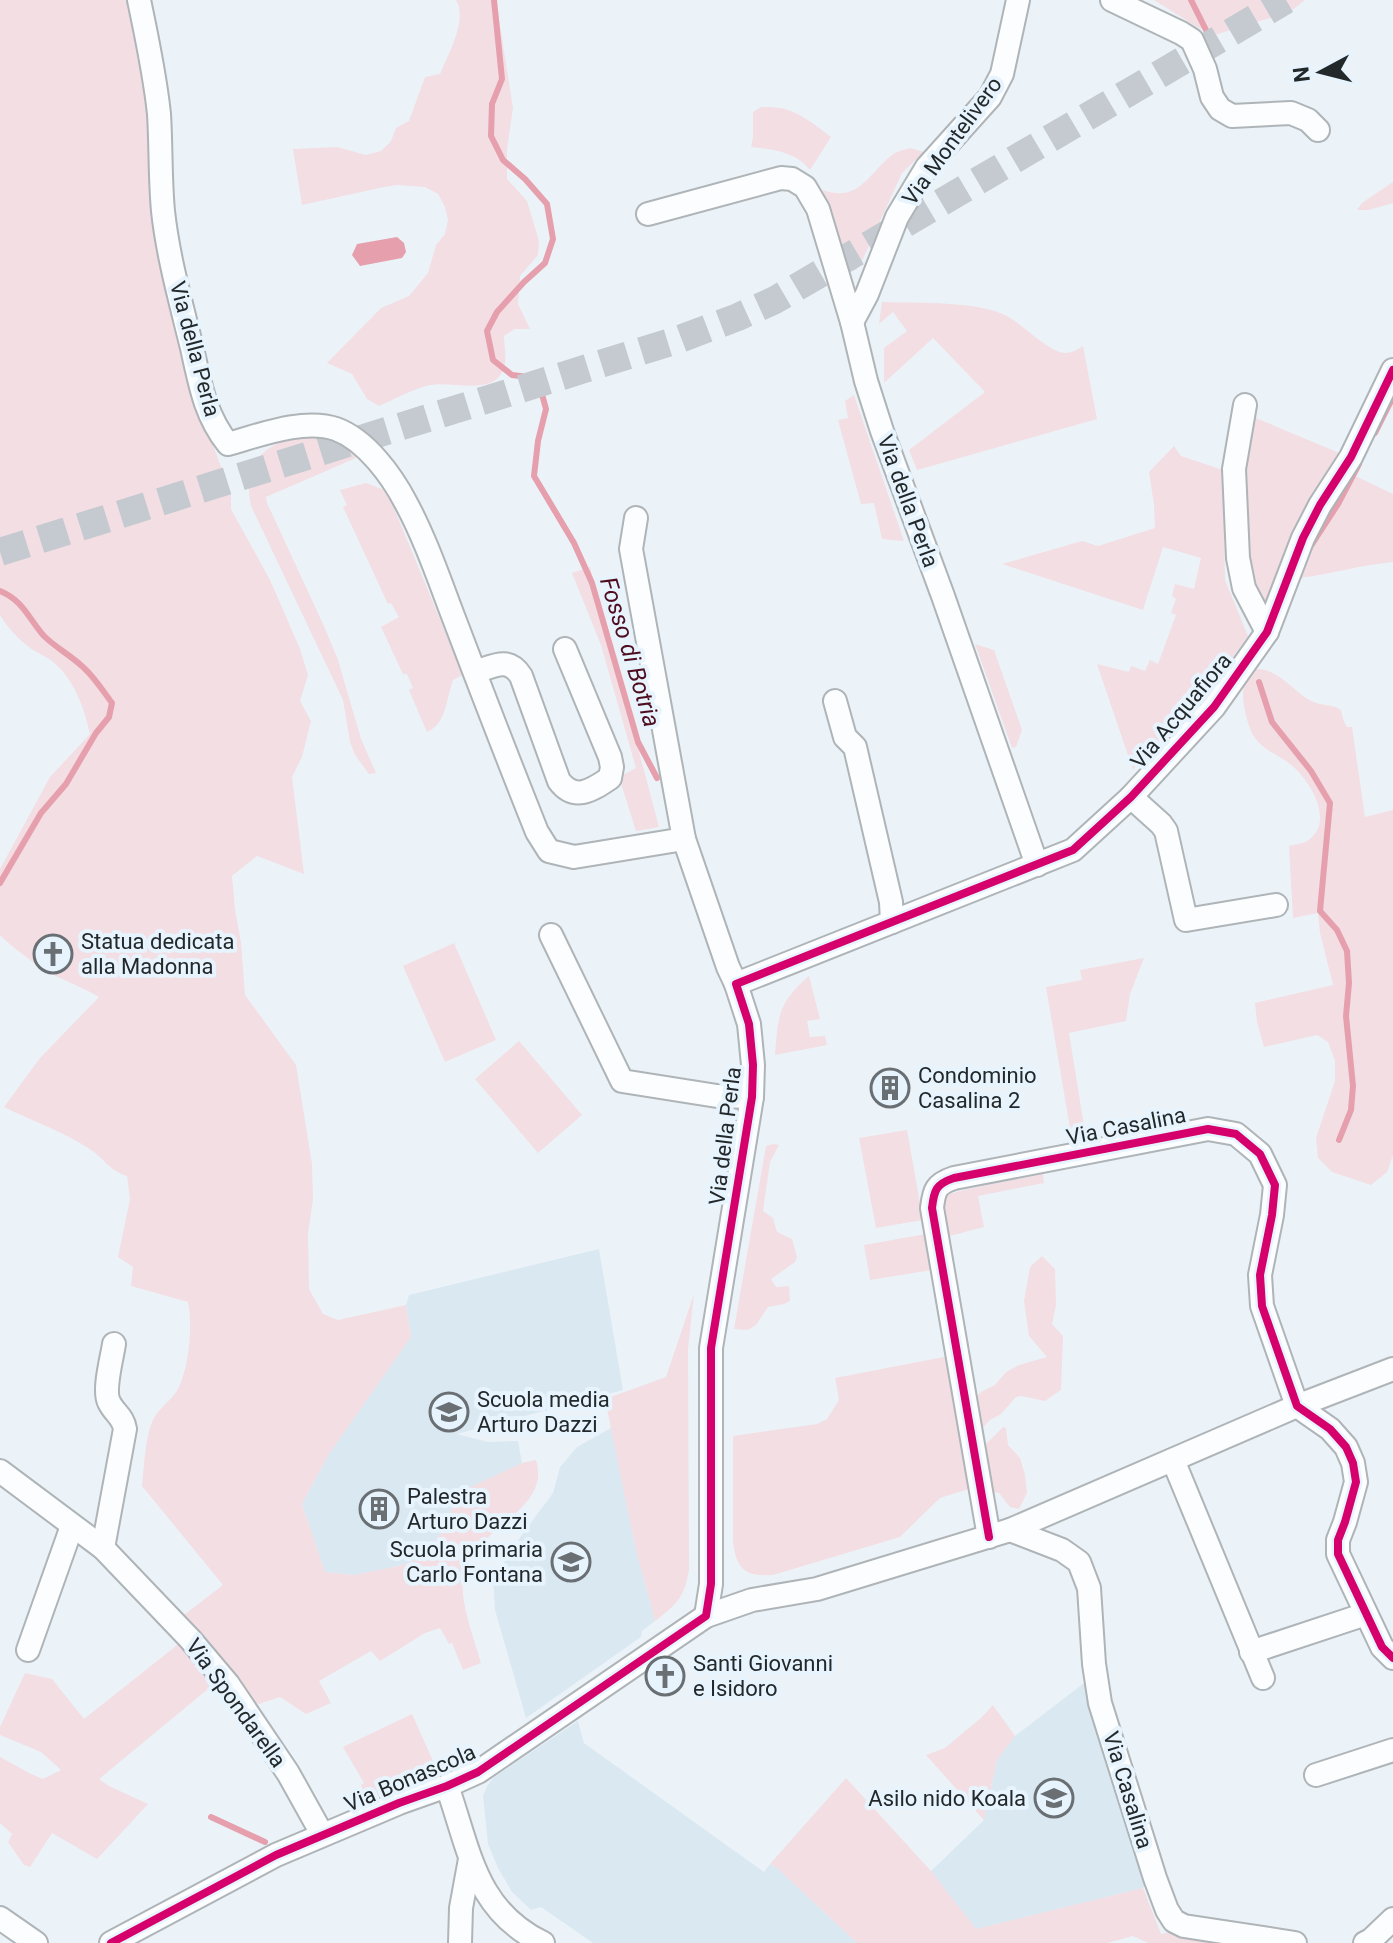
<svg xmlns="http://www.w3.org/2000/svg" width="1393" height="1943" viewBox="0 0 1393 1943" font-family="Roboto,sans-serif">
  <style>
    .built { fill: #dae8f2 }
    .green { fill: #f2dee3 }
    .water { fill: #e69fad }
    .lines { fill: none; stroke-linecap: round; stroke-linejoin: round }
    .stream { stroke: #e69fad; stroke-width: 6 }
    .major-tunnel { stroke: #c4cacf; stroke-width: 28; stroke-dasharray: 28 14; stroke-linecap: butt }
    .minor-casing { stroke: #aeb4b7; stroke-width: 26 }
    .minor { stroke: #fcfdfe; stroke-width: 22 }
    .cycleway-casing { stroke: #e7f4fd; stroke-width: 13 }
    .cycleway { stroke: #d6006c; stroke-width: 8 }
    .labels { text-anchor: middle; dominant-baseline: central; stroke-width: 8; stroke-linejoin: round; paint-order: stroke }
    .street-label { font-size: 22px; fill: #23282b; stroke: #e7f4fd }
    .poi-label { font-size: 22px; fill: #23282b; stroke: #e7f4fd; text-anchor: start }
    .water-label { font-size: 24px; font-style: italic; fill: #4f0e20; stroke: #e7f4fd }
  </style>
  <rect width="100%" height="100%" fill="#ecf3f8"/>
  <g class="built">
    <polygon points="599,1249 623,1390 457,1434 488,1442 518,1441 522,1463 473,1486 457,1498 440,1534 424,1557 399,1566 354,1575 325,1572 302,1504 329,1454 411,1337 406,1305 409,1295"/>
    <polygon points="611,1428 635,1546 655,1621 642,1631 641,1637 526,1718 495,1610 493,1579 521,1536 553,1493 560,1467 577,1447"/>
    <polygon points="1084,1683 1111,1776 1149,1880 1143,1888 976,1929 931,1871 984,1820 997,1760 1015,1736"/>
    <polygon points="578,1721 584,1743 764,1872 770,1864 777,1868 857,1943 593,1943 541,1907 531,1910 512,1892 498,1868 488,1844 483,1796 487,1786 494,1777"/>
  </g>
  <g class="green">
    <path d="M0,0H133L142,46L152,177L208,432L231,493V509L270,580L300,649L308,675L300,701L311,721L302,757L292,777L304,874L257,856L232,876L235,909L241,943L245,995L296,1065L312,1164L313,1200L308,1233L309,1289L323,1314L338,1320L406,1305L411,1337L329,1454L302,1504L325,1572L354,1575L399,1566L424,1557L440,1534L457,1498L473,1486L522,1463L536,1460C552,1511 474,1528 464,1573C458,1599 474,1637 481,1663L463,1670L452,1643L449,1644L440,1628L425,1633L380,1661L371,1651L319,1681L331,1703L306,1714L280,1697L259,1704L243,1697L180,1618L223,1585L142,1486C144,1468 145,1435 154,1418C160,1407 172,1400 178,1389C189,1367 193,1326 188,1302L131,1286L133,1267L118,1257L130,1199L127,1176C107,1169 107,1161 91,1150C65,1132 32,1121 4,1107L40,1058L99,997C84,988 68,982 52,974C40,968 9,945 0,935V869L50,777L90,734C84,707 74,679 52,661C45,656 37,653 30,648C18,639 8,628 0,615Z"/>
    <path d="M456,0H496L513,108L507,149V179L527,201L539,241L538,255L520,276L518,304L530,329H515L504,336C504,345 507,358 504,367C496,397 453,381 431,385C417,387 393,400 379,406L367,399L352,374L327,363L381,308L409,296L428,273L436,245L445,234L448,220L445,207L438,194L425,187L397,185L384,187L302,205L293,149L337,147L366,155L381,151L391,141L396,128L409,121L425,77L440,74C448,55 468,19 456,0Z"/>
    <polygon points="1154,0 1305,0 1286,15 1263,20 1215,35 1197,27"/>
    <path d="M761,107C767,107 774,107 780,108C798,111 817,126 831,137L810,170C797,152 772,149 751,147L753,137V112Z"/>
    <path d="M910,148L924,152L902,173L861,263L856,270L851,271L846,268L824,201L823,190C859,203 868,174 892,155C897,151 904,150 910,148Z"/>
    <polygon points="1393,182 1393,203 1369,210 1357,210 1362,203"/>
    <path d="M882,302C914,303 981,301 1007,316C1023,325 1049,352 1065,353C1072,353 1077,350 1083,346L1097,419L917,470L909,450L985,392L933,338L884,383V348L907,331L893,312L879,324Z"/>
    <polygon points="854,395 904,541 882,539 874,503 861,504 838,420 848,418 845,401"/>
    <polygon points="1256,418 1344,455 1292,538 1263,608 1257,600 1243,534 1244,459 1253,419"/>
    <path d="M310,435C330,437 344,442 356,458L266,497L267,503L324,626L338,660L361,739L376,773L369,774L355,755L350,742L343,700L251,506C241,460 268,440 310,435Z"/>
    <polygon points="1174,446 1181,456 1223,470 1225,580 1248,636 1204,696 1133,770 1097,664 1129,672 1131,666 1145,671 1150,660 1158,664 1176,615 1171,613 1176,599 1172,596 1175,584 1194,589 1201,558 1163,547 1143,610 1002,564 1082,541 1098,546 1155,528 1154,505 1149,472"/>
    <path d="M1351,474L1393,494V562C1361,565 1331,574 1300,578V574L1317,537Z"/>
    <path d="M366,483L382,489L391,501L463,675L453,680C446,699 447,723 427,732L409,690L413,688L407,674H403L381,627L399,617L391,603L388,604L343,507L347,505L340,490Z"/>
    <polygon points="590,567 659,827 636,831 619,777 636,768 601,645 572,573"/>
    <polygon points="975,644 994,650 1022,730 1016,747 1012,748"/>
    <path d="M1257,669C1279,669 1293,691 1311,701C1322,706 1332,704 1341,710L1343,719L1347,727H1352L1365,817L1393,810V1155L1387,1172L1371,1185L1332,1172L1318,1158L1316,1138L1335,1081V1061L1328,1042L1317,1035L1264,1047L1257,1022L1255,1003L1333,985L1320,933L1318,913L1293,918L1289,846C1296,844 1306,844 1311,838C1334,818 1308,778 1290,764C1279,755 1263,750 1255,738C1248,729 1242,702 1243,691C1244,685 1247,679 1249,673Z"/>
    <polygon points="454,943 496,1040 445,1062 403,966"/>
    <polygon points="1144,958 1130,994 1126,1021 1069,1033 1085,1132 1071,1134 1046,987 1082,980 1080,970"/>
    <path d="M809,976L820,1019L807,1021L810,1037L825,1036L827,1045L775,1055C778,1016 778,1003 809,976Z"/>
    <polygon points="519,1041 582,1115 538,1153 475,1079"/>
    <polygon points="907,1130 923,1220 876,1228 859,1138"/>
    <polygon points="774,1144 779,1145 770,1162 763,1211 773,1218 777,1232 792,1239 797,1257 795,1262 771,1279 776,1287 789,1286 790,1301 784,1304 768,1307 756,1325 748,1330 734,1329 766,1146"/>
    <polygon points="1043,1174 1044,1183 978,1196 984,1227 946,1237 943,1211 944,1201 949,1194 964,1190"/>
    <polygon points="926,1234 932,1270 870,1280 864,1245"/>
    <path d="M1042,1256L1055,1269L1056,1305L1052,1324L1063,1336L1061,1390L1045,1401L1021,1396L1016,1397L1001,1414L990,1420L978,1433L984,1446L1003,1427L1006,1428L1008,1445L1020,1458L1025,1475L1027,1493L1019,1509L1010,1507L999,1493L972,1488L940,1498L900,1537L773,1575C745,1577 736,1569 733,1541V1436L817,1424L827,1419L839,1400L835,1378L949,1356L969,1404L981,1392L995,1385L1006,1372L1019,1365L1047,1357L1029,1336L1024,1301L1030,1267Z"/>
    <path d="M694,1294L688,1349L689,1570C684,1598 677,1604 655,1621L635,1546L605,1399L666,1377Z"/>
    <polygon points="181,1642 214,1684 99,1779 109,1786 148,1804 97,1859 52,1833 30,1867 24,1865 8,1842 12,1834 0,1823 0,1757 31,1774 43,1779 61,1770 41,1752 0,1735 0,1727 25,1673 52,1679 84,1719"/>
    <polygon points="993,1705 1015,1736 997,1760 984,1820 926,1755 945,1748 981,1718"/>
    <polygon points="412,1714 437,1770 368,1801 361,1785 364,1783 343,1747"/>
    <polygon points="846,1778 931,1871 976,1929 1143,1888 1161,1934 1171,1932 1219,1943 1148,1943 1133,1936 1107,1943 857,1943 777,1868 770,1864"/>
  </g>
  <polygon class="water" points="397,237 404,243 406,252 402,258 360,266 352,255 357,244"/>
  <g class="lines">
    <g class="stream">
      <polyline points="494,0 502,79 492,104 491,136 503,160 525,179 547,204 553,239 545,263 524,282 497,312 487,331 493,360 512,375 528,377 540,387 546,409 538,441 534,476 574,543 592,583 638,742 657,778"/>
      <polyline points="1191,0 1207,32"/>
      <polyline points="1375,433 1393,397"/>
      <polyline points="1312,544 1338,504 1359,464"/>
      <path d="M0,591C24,601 28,618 44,636C56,648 72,656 84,668C95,678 103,691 112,703L109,717L96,733L66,784L41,813L0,883"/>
      <polyline points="1259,682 1272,722 1311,771 1330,803 1320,911 1337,930 1347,951 1349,983 1346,1016 1353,1086 1351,1110 1339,1140"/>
      <polyline points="211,1817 265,1842"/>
    </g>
    <polyline class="major-tunnel" points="0,552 677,340 738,317 775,300 1286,0"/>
    <g class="minor-casing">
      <g id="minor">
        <path d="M139,0C147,38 155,75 159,114C161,146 160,179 163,211C168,257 181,303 192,348C200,384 205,415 228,444C260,435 304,418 336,429C366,440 392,476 406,503C426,540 440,582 455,621C482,692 509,762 537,832L549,851L574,857L684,839"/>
        <polyline points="1112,0 1181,33 1192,40 1205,69 1212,97 1220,109 1232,116 1291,113 1308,120 1318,130"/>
        <polyline points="648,214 781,178 792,179 805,187 818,209 852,322 866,381 882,431 943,596 1037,865"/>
        <polyline points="852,322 867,294 897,217 927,167 990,97 1002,74 1018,0"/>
        <polyline points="1245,405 1234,469 1238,558 1244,588 1267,632"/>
        <polyline points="636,518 631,549 684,839 728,967 736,984"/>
        <path d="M475,672C494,666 508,656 521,676L559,781C575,802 592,790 610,778L612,767L610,757L565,649"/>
        <polyline points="835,701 845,737 855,747 891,902 892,922"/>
        <polyline points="1131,797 1161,824 1166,831 1186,920 1276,905"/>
        <polyline points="551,935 622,1081 717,1096 752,1097"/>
        <polyline points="1173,1460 1263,1678"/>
        <polyline points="0,1471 103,1548 190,1639 228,1684 288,1773 322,1834"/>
        <polyline points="1010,1530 1062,1550 1079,1562 1089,1588 1094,1664 1100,1703 1155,1878 1167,1910 1174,1921 1184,1926 1295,1943"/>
        <path d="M989,1537L932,1208C934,1190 936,1184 954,1178L1208,1129L1236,1134L1260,1154L1275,1185L1272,1215L1260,1275L1262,1306L1297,1406L1330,1429L1346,1447L1353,1463L1356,1482L1345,1522L1338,1540V1554L1382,1647L1393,1658"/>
        <path d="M103,1548L125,1429C123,1416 114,1413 109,1402C103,1390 112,1358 114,1344"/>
        <polyline points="706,1616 711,1584 711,1348 752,1097 753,1065 749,1024 736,984 1073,850 1131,797 1214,707 1267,632 1303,538 1320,505 1351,457 1393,370"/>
        <polyline points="28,1650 72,1526"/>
        <polyline points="1251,1652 1366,1614"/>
        <polyline points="1316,1775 1393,1750"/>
        <path d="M447,1786C470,1851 475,1910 543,1943"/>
        <polyline points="0,1918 36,1943"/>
        <polyline points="111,1943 276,1855 399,1803 447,1786 478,1772 706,1616 752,1600 817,1589 1010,1530 1297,1406 1393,1369"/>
        <polyline points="460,1943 461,1908 470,1859"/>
        <polyline points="1365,1943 1371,1940 1393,1919"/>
      </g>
    </g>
    <use href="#minor" class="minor"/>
    <g class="cycleway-casing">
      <g id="cycleway">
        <path d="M989,1537L932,1208C934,1190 936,1184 954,1178L1208,1129L1236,1134L1260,1154L1275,1185L1272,1215L1260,1275L1262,1306L1297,1406L1330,1429L1346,1447L1353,1463L1356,1482L1345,1522L1338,1540V1554L1382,1647L1393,1658"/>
        <polyline points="111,1943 276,1855 399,1803 447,1786 478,1772 706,1616 711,1584 711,1348 752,1097 753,1065 749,1024 736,984 1073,850 1131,797 1214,707 1267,632 1303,538 1320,505 1351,457 1393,370"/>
      </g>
    </g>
    <use href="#cycleway" class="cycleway"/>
  </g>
  <defs>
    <g id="church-ring" transform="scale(2)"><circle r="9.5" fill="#e7f4fd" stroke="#696f73" stroke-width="1.5"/><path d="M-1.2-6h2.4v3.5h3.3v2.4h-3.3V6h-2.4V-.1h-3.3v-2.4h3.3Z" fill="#696f73"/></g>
    <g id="building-ring" transform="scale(2)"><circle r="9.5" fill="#e7f4fd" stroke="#696f73" stroke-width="1.5"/><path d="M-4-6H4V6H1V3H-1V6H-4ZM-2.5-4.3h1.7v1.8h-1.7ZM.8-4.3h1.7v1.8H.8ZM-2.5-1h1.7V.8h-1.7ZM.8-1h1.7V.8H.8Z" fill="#696f73"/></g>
    <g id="school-ring" transform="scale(2)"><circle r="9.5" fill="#e7f4fd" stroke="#696f73" stroke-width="1.5"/><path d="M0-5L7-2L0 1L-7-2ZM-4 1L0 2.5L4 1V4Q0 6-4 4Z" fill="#696f73"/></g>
  </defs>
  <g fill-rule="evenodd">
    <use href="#church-ring" x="53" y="954"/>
    <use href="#building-ring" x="890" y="1088"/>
    <use href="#school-ring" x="449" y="1412"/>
    <use href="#building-ring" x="379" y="1509"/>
    <use href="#school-ring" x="571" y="1562"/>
    <use href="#church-ring" x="665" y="1676"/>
    <use href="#school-ring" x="1054" y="1798"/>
  </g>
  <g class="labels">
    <g class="street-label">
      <text transform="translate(952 141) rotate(-54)">Via Montelivero</text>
      <text transform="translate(195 349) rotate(75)">Via della Perla</text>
      <text transform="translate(908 501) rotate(70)">Via della Perla</text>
      <text transform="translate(1181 711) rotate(-50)">Via Acquafiora</text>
      <text transform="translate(1126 1126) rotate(-11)">Via Casalina</text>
      <text transform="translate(725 1136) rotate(-83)">Via della Perla</text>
      <text transform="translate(236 1703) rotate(54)">Via Spondarella</text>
      <text transform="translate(410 1778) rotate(-23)">Via Bonascola</text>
      <text transform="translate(1128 1790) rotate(73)">Via Casalina</text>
    </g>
    <g class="poi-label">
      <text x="81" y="941">Statua dedicata<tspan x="81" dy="25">alla Madonna</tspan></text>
      <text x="918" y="1075">Condominio<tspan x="918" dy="25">Casalina 2</tspan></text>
      <text x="477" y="1399">Scuola media<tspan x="477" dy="25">Arturo Dazzi</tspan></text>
      <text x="407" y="1496">Palestra<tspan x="407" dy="25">Arturo Dazzi</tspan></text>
      <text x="543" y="1549" text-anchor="end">Scuola primaria<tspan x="543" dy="25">Carlo Fontana</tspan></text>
      <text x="693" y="1663">Santi Giovanni<tspan x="693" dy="25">e Isidoro</tspan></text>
      <text x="1026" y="1798" text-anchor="end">Asilo nido Koala</text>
    </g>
    <g class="water-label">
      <text transform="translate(630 652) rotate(73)">Fosso di Botria</text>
    </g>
  </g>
  <g transform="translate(1321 72) rotate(263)" stroke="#e7f4fd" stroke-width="6" paint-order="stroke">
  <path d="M0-6L14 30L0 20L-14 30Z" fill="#23282b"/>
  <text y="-12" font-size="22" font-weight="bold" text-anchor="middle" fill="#23282b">N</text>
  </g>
</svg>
